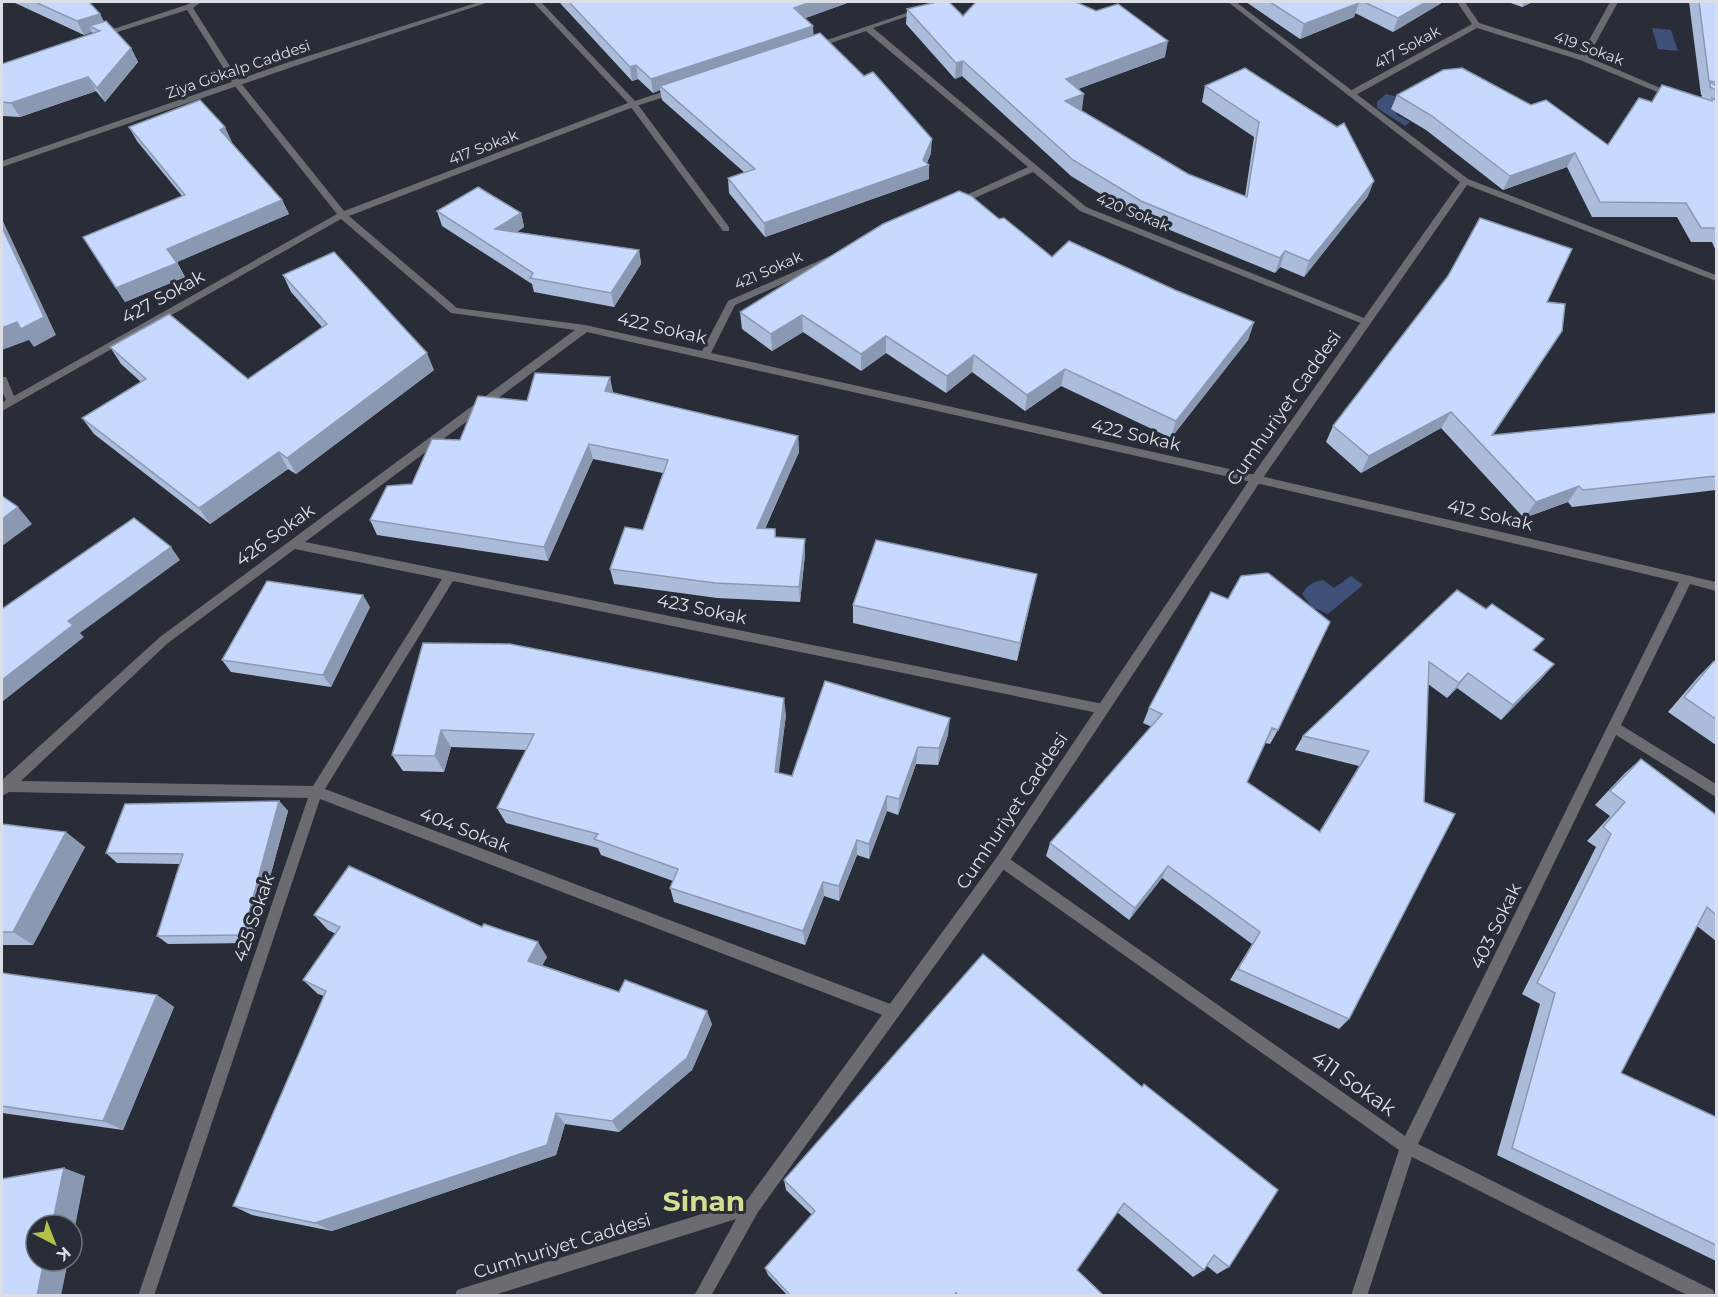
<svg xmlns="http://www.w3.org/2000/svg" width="1718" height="1297" viewBox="0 0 1718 1297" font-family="Montserrat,sans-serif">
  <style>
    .water { fill: #3f5178 }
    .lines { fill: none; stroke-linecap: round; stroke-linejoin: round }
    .service { fill: #6a6c71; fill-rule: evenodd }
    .minor { fill: #6a6c71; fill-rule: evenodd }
    .tertiary { fill: #6a6c71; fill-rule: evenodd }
    .wall { fill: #abbbda }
    .shaded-wall { fill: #8b98b2 }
    .building { fill: #c7d9fe; stroke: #8b98b2; stroke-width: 1.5 }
    .labels { text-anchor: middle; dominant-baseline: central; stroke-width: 6; stroke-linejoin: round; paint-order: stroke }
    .far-street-label { font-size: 15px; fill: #dbdee5; stroke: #282d37 }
    .street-label { font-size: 18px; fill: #dbdee5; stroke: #282d37 }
    .near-street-label { font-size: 21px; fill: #dbdee5; stroke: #282d37 }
    .near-district-label { font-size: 28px; font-weight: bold; fill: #d4de91; stroke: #282d37 }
  </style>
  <rect width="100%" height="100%" fill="#282d37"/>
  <g class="water">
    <polygon points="1652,28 1671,30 1678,51 1658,49"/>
    <polygon points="1386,94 1400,97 1403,108 1396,114 1410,122 1405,126 1377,108 1377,102"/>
    <path d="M1351,576L1363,585L1328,614L1312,607L1302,594C1308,585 1312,582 1323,580L1334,588Z"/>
  </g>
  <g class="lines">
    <polygon class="service" points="630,102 636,102 729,227 729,231 723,231 630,106"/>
    <g class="minor">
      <path d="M192,2H201L193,8L240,82L344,211L628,103L533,2H541L635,101L671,89H677V93L636,106L349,216L457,308L585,325L702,351L728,301L830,256L833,257V261L735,305L711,353L1256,475L1716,582V591L1690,584L1621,725L1716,784V797L1616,735L1418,1144L1713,1290L1715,1296H1689L1412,1157L1367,1296H1351L1399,1150L997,865L995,861L997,857L1002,855L1007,857L1405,1136L1679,582L1256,483L587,332L305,542L1103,704L1107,705L1109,709L1107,713L1103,714L453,581L325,789L893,1005L898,1007L900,1012L898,1017L893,1019L320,799L154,1296H138L308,798L9,792L2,796V780L160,637L575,330L451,313L341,219L2,411V403L6,400L2,391V377H6L14,396L337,214L234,85L187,10L102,37L95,35L186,5ZM295,549L442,579L313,786L21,781L168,643Z"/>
      <polygon points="939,2 949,2 873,28 1086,207 1369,320 1369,324 1363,324 1080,211 1033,172 959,205 953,205 953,201 1028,167 866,31 816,48 809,46"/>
      <polygon points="1457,2 1465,2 1479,23 1581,55 1610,2 1618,2 1588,57 1679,96 1672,98 1580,60 1477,28 1354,96 1348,96 1348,92 1472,24"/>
    </g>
    <g class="tertiary">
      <polygon points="479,2 489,2 295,66 2,167 2,161 289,62"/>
      <polygon points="1228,2 1236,2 1468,179 1716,275 1716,281 1467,185 1260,482 1007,865 758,1212 711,1296 694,1296 736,1219 491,1296 455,1296 457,1290 463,1288 747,1200 997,857 1252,476 1460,182"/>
    </g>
  </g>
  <g class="wall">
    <polygon points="13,2 89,2 100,14 104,22 131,48 138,62 105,102 96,91 20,117 3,116 2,113 2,64 93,34 92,32 84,35"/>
    <polygon points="560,2 850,2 805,18 813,26 813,35 931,153 927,163 929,179 765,237 729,193 728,178 745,173 662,100 660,90 653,93 638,79 632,81 560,3"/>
    <polygon points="1246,2 1443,2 1393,32 1355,13 1354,17 1300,39"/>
    <polygon points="1508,2 1533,2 1522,7"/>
    <polygon points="1689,2 1716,2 1716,251 1712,242 1691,242 1677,217 1592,217 1567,167 1503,190 1426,130 1391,109 1397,95 1531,105 1608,145 1652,102 1701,98 1702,95 1701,95"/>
    <polygon points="907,9 963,16 1165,57 1078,89 1082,110 1080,110 1188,174 1245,196 1254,137 1202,102 1205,86 1245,68 1368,196 1304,277 1280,267 1275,273 1138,217 1071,176 962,76 955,79 906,24"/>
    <polygon points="129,127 232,142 231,142 282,200 289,214 177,262 185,277 125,302 83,237 182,196 137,141"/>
    <polygon points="437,211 521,213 524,227 517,232 639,250 641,264 614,307 534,292 532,284 442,226"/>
    <polygon points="999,219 1052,257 1175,290 1254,322 1248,340 1171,438 1061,386 1025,411 972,372 946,393 886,353 861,371 803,332 772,351 742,329 740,312"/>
    <polygon points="283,275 434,370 296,474 288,469 210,524 94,434 82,418 141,382 121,364 110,347 248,379 322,327 291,292"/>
    <polygon points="1562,331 1493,435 1716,413 1716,490 1572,507 1568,502 1524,518 1441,428 1361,473 1326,442 1333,426"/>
    <polygon points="613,393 798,436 799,452 765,529 775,529 776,537 805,554 800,602 717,598 614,584 610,569 643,530 663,473 593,459 548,561 377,535 370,520 412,484 460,440 527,401"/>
    <polygon points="1037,574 1017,661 853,623 853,605"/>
    <polygon points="1457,590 1534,651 1554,664 1541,679 1501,720 1457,688 1447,698 1428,684 1349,1019 1339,1029 1230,980 1252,944 1162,878 1129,920 1046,856 1050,843 1152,727 1143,723 1149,708 1278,730 1270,744 1265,743 1247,782 1319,832 1359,766 1295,750 1303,736"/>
    <polygon points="370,607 331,687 231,672 222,660"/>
    <polygon points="423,643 786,715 778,773 792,776 948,735 938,765 916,764 898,815 887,811 869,859 857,855 839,901 824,896 805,945 674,902 670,888 673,881 601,855 598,848 506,823 497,808 526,750 451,747 444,772 403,771 392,755"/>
    <polygon points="1714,661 1716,663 1716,745 1668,712 1698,677"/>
    <polygon points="1641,759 1716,815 1716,941 1697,926 1621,1073 1716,1117 1716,1261 1497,1155 1540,1004 1522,994 1596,847 1587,841 1610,816 1595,805 1625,773"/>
    <polygon points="279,801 288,811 252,943 168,944 157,936 180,864 117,863 106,853"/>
    <polygon points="2,824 85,847 33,945 2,945"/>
    <polygon points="314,915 547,957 542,965 712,1024 692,1070 619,1132 565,1124 556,1155 332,1231 252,1215 233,1206 324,996 318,994 303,980 336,934 328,930"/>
    <polygon points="983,954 1229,1267 1217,1274 1207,1266 1204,1270 1193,1277 1117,1212 1077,1270 1104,1296 788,1296 768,1275 765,1268 812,1215 786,1190 784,1180"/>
    <polygon points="2,973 157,995 174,1007 123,1130 2,1113"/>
  </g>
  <g class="shaded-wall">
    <polygon points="811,2 850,2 795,22 794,8"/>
    <polygon points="1426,2 1443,2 1393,32 1398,18"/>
    <polygon points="1524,2 1533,2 1522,7"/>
    <polygon points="1359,3 1354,17 1300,39 1304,24"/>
    <polygon points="100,14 107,28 89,26 92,32 84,35 77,21"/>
    <polygon points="813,26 814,40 660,86 660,90 653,93 651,79"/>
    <polygon points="1168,41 1165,57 1064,94 1066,79"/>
    <polygon points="131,48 138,62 105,102 97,88"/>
    <polygon points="963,61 962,76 955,79 956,63"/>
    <polygon points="636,65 638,79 632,81 630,67"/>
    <polygon points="88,77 96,91 20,117 11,103"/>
    <polygon points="1084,94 1082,110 1063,116 1065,101"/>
    <polygon points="225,127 232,142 226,144 220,130"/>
    <polygon points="932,139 931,153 925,166 929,165 929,179 765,237 764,223 923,160"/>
    <polygon points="1575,153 1567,167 1503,190 1510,176"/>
    <polygon points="1374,181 1368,196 1304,277 1309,261"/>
    <polygon points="282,200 289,214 175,263 167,249"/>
    <polygon points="521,213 524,227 499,243 495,229"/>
    <polygon points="2,219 56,335 34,347 29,340 2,350"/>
    <polygon points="639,250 641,264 614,307 611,293"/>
    <polygon points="1285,251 1280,267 1275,273 1280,258"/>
    <polygon points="177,263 185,277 125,302 116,288"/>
    <polygon points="802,315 803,332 772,351 771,334"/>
    <polygon points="1254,322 1248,340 1171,438 1176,421"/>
    <polygon points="1562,331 1551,348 1482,452 1492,435"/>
    <polygon points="886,336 886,353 861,371 861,354"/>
    <polygon points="427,353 434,370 296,474 287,458"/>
    <polygon points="974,355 972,372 946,393 947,376"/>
    <polygon points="1065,369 1061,386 1025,411 1027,395"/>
    <polygon points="610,377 613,392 609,406 605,391"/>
    <polygon points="1451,412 1441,428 1361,473 1369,456"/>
    <polygon points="798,436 799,452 758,543 757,528"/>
    <polygon points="589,444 593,459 548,561 544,547"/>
    <polygon points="279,452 288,469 210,524 199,508"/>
    <polygon points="1579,486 1568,502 1524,518 1536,502"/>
    <polygon points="18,507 32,524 2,546 2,519"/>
    <polygon points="805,539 805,554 800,602 799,587"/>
    <polygon points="171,547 180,560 80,633 84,637 2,702 2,680 68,621"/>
    <polygon points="1037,574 1033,592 1017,661 1020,643"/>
    <polygon points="363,595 370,607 331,687 323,675"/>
    <polygon points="1554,664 1541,679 1501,720 1513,705"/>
    <polygon points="1468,673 1457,688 1447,698 1459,683"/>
    <polygon points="784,698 786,715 777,788 775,772"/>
    <polygon points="950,718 948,735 938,765 939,748"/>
    <polygon points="441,730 451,747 444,772 435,756"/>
    <polygon points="918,747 916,764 898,815 899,799"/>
    <polygon points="887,796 887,811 869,859 869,844"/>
    <polygon points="279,801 288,811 252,943 243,935"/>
    <polygon points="66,832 85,847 33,945 13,932"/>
    <polygon points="857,840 857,855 839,901 839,886"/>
    <polygon points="1168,866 1162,878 1129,920 1135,908"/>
    <polygon points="823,882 824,896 805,945 803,931"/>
    <polygon points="538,942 547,957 537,975 528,961"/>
    <polygon points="157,995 174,1007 123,1130 103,1121"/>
    <polygon points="707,1011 712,1024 692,1070 619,1132 612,1121"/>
    <polygon points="556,1113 565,1124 556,1155 332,1231 315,1223"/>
    <polygon points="64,1168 85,1176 72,1242 72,1225 52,1225"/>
    <polygon points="44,1261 68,1261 61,1296 37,1296"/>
  </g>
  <g class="building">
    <polygon points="35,2 89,2 100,14 77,21"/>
    <polygon points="569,2 811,2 794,8 813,26 651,79 636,65 630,67"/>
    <polygon points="937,2 949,2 963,16 976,2 1076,2 1096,11 1118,4 1168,41 1066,79 1084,94 1065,101 1188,174 1247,197 1259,122 1205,86 1245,68 1337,127 1344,123 1374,181 1309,261 1285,251 1280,258 1141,201 1073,160 963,61 956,63 907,9"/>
    <polygon points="1270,2 1357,2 1359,3 1304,24"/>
    <polygon points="1364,2 1426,2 1398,18"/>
    <polygon points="1699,2 1716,2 1716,82 1709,81"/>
    <polygon points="106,21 131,48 97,88 88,77 11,103 2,102 2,64 100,31 89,26"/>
    <polygon points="820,33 864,76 873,72 932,139 923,160 929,165 764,223 728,178 755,169 660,86"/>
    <polygon points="1462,68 1531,105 1546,100 1608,145 1639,98 1652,102 1662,85 1712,101 1712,98 1716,100 1716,228 1701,228 1686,203 1600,202 1575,153 1510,176 1432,116 1397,95 1443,70"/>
    <polygon points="1710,82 1716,86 1716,90 1710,87"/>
    <polygon points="200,100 225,127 220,130 282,200 167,249 177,263 116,288 83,237 185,195 129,127"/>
    <polygon points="478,187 521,213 495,229 639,250 611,293 530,278 533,273 437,211"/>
    <polygon points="959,191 971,196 999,219 1004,218 1052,257 1069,241 1175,290 1254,322 1176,421 1065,369 1027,395 974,355 947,376 886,336 861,354 802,315 771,334 740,312 883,224"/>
    <polygon points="1480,218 1572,249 1547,302 1565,304 1562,331 1492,435 1716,413 1716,476 1583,490 1579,486 1536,502 1451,412 1369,456 1333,426 1448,276"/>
    <polygon points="2,227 44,317 21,329 17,322 2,328"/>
    <polygon points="334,252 427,353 287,458 279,452 199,508 82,418 146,379 110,347 169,314 248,379 327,324 283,275"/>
    <polygon points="535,373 610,377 605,391 798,436 757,528 775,529 775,537 805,539 799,587 715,583 610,569 625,527 643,530 668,460 589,444 544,547 370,520 387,486 412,484 432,439 460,440 478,396 527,401"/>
    <polygon points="2,496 18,507 2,519"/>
    <polygon points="134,518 171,547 68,621 73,625 2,680 2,609"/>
    <polygon points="876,540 1037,574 1020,643 853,605"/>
    <polygon points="1268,573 1330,622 1278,730 1272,728 1247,782 1320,832 1369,751 1303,736 1457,590 1486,609 1492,604 1544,639 1533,650 1554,664 1513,705 1468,673 1459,683 1429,662 1424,802 1455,814 1349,1019 1238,969 1260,932 1168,866 1135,908 1050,843 1162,714 1149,708 1211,592 1228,599 1241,576"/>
    <polygon points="267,581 363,595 323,675 222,660"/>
    <polygon points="423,643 510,644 784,698 775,772 792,776 825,681 950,718 939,748 918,747 899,799 887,796 869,844 857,840 839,886 823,882 803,931 670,888 678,869 594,839 598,834 497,808 534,734 441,730 435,756 392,755"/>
    <polygon points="1714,661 1716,663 1716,719 1684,697"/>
    <polygon points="1641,759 1716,815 1716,915 1707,907 1621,1073 1716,1117 1716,1245 1512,1148 1555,993 1537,983 1611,834 1603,827 1625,802 1610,791"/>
    <polygon points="279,801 243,935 157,936 183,854 106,853 125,804"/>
    <polygon points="2,824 66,832 13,932 2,932"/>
    <polygon points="349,866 482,927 484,924 538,942 528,961 619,992 625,980 707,1011 687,1058 612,1121 556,1113 547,1145 315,1223 233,1206 326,991 303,980 340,927 314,915"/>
    <polygon points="983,954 1142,1087 1144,1084 1278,1190 1229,1267 1214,1255 1204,1270 1124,1203 1077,1270 1104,1296 959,1296 956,1293 954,1296 791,1296 765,1268 815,1211 784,1180"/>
    <polygon points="2,973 157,995 103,1121 2,1106"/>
    <polygon points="64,1168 52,1225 36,1225 36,1261 44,1261 37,1296 2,1296 2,1179"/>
  </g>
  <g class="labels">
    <g class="far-street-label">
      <text transform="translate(1407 47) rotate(-29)">417 Sokak</text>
      <text transform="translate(1589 48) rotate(20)">419 Sokak</text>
      <text transform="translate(238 69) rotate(-19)">Ziya Gökalp Caddesi</text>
      <text transform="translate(483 147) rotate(-21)">417 Sokak</text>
      <text transform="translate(1133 212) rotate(22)">420 Sokak</text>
      <text transform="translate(768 270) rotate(-24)">421 Sokak</text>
    </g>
    <g class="street-label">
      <text transform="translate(163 297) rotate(-29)">427 Sokak</text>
      <text transform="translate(662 328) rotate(13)">422 Sokak</text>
      <text transform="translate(1284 408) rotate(-55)">Cumhuriyet Caddesi</text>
      <text transform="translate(1136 435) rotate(13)">422 Sokak</text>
      <text transform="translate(1490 515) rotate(13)">412 Sokak</text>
      <text transform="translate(275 535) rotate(-36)">426 Sokak</text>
      <text transform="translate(702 609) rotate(12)">423 Sokak</text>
      <text transform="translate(1012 811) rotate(-56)">Cumhuriyet Caddesi</text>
      <text transform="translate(465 830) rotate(21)">404 Sokak</text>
      <text transform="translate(254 918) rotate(-71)">425 Sokak</text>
      <text transform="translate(1496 926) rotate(-64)">403 Sokak</text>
      <text transform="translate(562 1246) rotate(-17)">Cumhuriyet Caddesi</text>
    </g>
    <g class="near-street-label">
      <text transform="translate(1354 1083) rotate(35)">411 Sokak</text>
    </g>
    <g class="near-district-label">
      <text x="704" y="1201">Sinan</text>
    </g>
  </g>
  <rect width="1718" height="1297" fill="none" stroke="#dbdee5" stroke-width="6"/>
  <g transform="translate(54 1243) rotate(138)"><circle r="28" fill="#282d37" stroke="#70747d" stroke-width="1.5"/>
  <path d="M0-4.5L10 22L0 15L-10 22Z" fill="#b6c149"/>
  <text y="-9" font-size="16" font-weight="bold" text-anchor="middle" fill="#dbdee5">K</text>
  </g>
</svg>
